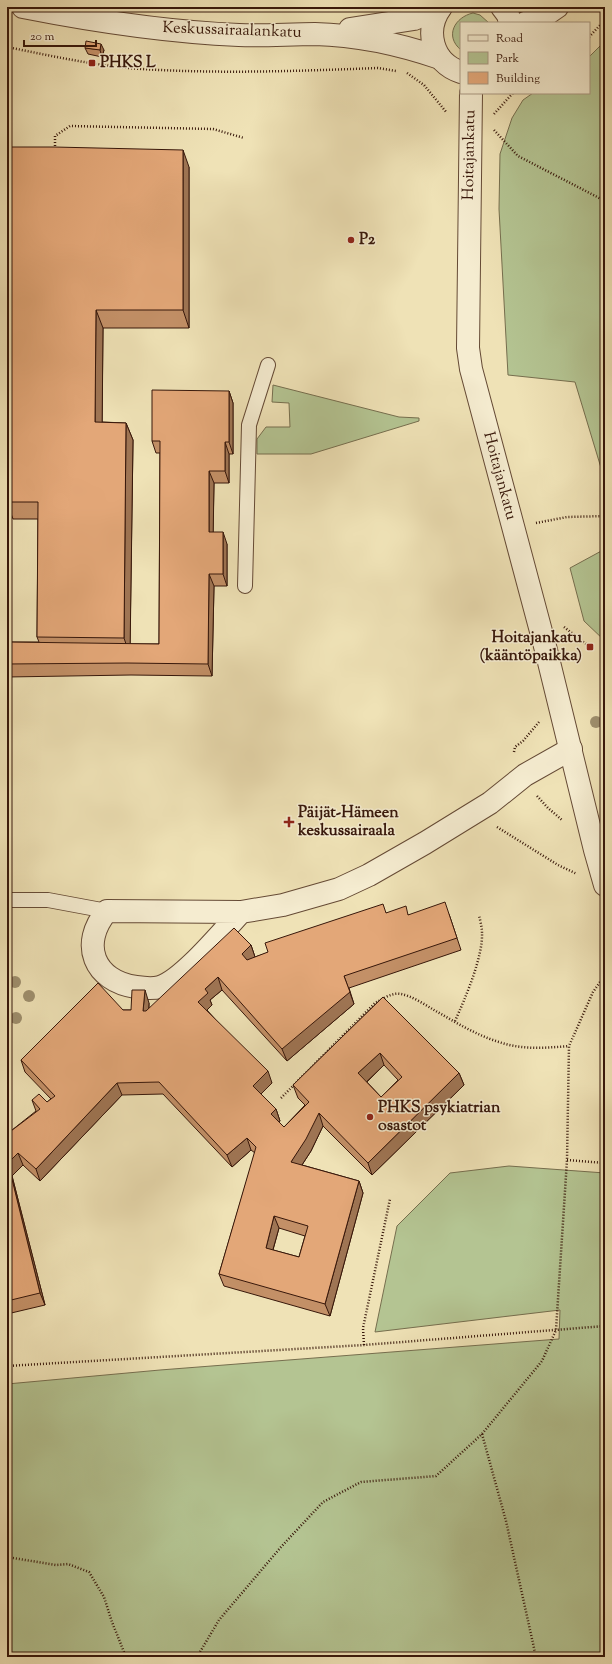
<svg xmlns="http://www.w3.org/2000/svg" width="612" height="1664" viewBox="0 0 612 1664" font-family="'Sorts Mill Goudy',serif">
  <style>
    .green { fill: #b4c492; stroke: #766e4e }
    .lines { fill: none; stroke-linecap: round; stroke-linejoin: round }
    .service-casing { stroke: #654a35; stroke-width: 16 }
    .minor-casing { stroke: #654a35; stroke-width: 24 }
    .tertiary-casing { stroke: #654a35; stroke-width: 24 }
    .path { stroke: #37170a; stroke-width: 2.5; stroke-dasharray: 1 2; stroke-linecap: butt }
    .service { stroke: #f5ecd0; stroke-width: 14 }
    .minor { stroke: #f5ecd0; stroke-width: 22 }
    .tertiary { stroke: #f5ecd0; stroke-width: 22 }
    .tree { fill: #9e8f6e }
    .wall { fill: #c39067; stroke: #37170a; fill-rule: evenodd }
    .shaded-wall { fill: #9f7554; stroke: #37170a }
    .building { fill: #e3a778; stroke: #37170a; fill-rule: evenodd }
    .poi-dot { fill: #8f2418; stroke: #f5ecd0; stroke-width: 1.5 }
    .labels { text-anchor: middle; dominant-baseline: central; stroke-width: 3; stroke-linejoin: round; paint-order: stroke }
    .street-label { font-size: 16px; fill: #37170a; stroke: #f5ecd0 }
    .poi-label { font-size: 16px; font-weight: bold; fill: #37170a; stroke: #f5ecd0; text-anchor: start }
  </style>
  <rect width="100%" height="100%" fill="#efe2b6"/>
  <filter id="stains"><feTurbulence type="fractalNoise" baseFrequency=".005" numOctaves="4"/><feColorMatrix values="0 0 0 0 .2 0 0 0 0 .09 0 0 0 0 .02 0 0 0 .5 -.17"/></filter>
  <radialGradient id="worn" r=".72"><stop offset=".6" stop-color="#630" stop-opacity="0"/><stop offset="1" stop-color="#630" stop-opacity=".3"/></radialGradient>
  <g class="green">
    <path d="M473,13L480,15L489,23H461V50C444,36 455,17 473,13Z"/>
    <polygon points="605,41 605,481 575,382 508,375 499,209 500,154 512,118 523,100 533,93 589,93 589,57"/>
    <polygon points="273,385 399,417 419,418 419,421 311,454 257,454 257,439 266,427 290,427 289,403 272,402"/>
    <polygon points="605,549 605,641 584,621 570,568"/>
    <polygon points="509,1166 605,1173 605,1657 7,1657 7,1384 160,1370 559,1339 560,1310 375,1332 397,1226 450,1173"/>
  </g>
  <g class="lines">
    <g class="service-casing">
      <g id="service">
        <polyline points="245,586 249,425 268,365"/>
        <polyline points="7,900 48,900 107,911"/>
      </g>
    </g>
    <g class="minor-casing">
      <g id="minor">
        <polyline points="471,93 468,348 471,369 546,650 595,850 605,885"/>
        <path d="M241,912C223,931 183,980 160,987C153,989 143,988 136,987C94,981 79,944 107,911L241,912L283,905L339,889L369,875L425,843L490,803L525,775L571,749"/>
      </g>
    </g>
    <g class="tertiary-casing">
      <g id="tertiary">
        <path d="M23,7C94,21 166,32 239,35C264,36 290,34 315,34C358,35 399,44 440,58"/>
        <path d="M441,7C424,30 432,63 461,72"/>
        <polyline points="502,7 508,15 510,23"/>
        <polyline points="525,23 544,16 557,7"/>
        <polyline points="350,29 414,19 440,8"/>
      </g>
    </g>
    <g class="path">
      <polyline points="589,37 605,20"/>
      <path d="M7,47C52,56 96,66 142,69C221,74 299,71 378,68L396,71"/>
      <polyline points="407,73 424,85 447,113"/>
      <polyline points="494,114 513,93"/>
      <polyline points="494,130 518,156 605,201"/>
      <polyline points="55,149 55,136 70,126 213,129 244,138"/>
      <polyline points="536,523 567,517 605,516"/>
      <polyline points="564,627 590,647"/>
      <polyline points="514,752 515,747 523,741 539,722"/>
      <polyline points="537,796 548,808 562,820"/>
      <polyline points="497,827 558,865 577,874"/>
      <path d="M455,1021C465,999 483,957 482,933C482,927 480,920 479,915"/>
      <path d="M281,1098L375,1003C383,999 392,992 401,994C412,996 424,1004 434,1010C455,1022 476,1035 499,1042C522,1050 545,1048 569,1046"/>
      <polyline points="567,1160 605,1163"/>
      <polyline points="364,1345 363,1328 390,1199"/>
      <polyline points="7,1366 364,1345 605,1326"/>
      <polyline points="482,1434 506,1521 536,1657"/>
      <polyline points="7,1557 56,1565 68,1564 89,1572 104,1597 112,1622 126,1657"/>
      <polyline points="197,1657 219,1620 281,1547 323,1502 361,1482 436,1476 482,1434 542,1361 556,1330 567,1160 569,1046 593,992 605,975"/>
    </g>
    <use href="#service" class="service"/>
    <use href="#minor" class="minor"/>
    <use href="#tertiary" class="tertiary"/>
  </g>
  <g class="tree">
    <circle cx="596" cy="722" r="6"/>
    <circle cx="15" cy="982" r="6"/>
    <circle cx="29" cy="996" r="6"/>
    <circle cx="16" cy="1018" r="6"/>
  </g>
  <g class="wall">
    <polygon points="85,48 104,50 102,57 88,54"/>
    <polygon points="7,147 189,167 189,328 103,328 102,422 126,423 133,440 130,644 159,644 160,453 156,453 152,441 229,391 233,403 233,454 229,454 229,483 214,483 213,532 227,544 227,586 214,586 212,676 131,675 7,677 7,642 39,642 37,637 38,519 13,519 7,503 8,447 7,447"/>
    <path d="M386,913L409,915L449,914L461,950L349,988L354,1004L287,1061L222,990L210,1000L212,1005L207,1010L272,1083L261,1094L276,1109L280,1121L279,1122L284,1127L305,1105L298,1098L293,1085L383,997L459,1073L464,1085L372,1175L323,1126L311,1151L302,1165L359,1181L363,1193L330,1316L224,1286L219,1274L255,1153L251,1150L232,1167L163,1094L122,1095L40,1181L23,1165L12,1176L45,1305L7,1314V1134L36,1111L32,1100L47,1102L51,1099L25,1072L21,1060L123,1010H131L149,1003V1009L251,945L255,957ZM384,1065L398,1080L381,1097L367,1082ZM279,1228L305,1236L299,1257L273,1250Z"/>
  </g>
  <g class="shaded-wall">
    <polygon points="101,44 104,50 102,57 100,50"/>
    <polygon points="183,150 189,167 189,328 183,310"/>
    <polygon points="96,310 103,328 102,439 95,422"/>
    <polygon points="229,391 233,403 233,454 229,442"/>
    <polygon points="126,423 133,440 130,656 124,638"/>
    <polygon points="225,442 229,454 229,483 225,471"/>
    <polygon points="209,471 214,483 213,544 209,532"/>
    <polygon points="223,532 227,544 227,586 223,574"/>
    <polygon points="209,574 214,586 212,676 208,664"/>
    <polygon points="251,945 255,957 246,967 242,954"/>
    <polygon points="344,976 354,1004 287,1061 282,1049"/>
    <polygon points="218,977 222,990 210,1000 212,1005 203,1014 198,1002 205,989"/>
    <polygon points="145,990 149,1003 148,1023 143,1011"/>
    <polygon points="380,1053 384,1065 363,1085 358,1073"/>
    <polygon points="268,1071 272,1083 257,1098 253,1086"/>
    <polygon points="459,1073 464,1085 372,1175 368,1163"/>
    <polygon points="117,1083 122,1095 40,1181 36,1169"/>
    <polygon points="276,1109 280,1121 276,1126 271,1114"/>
    <polygon points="319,1113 323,1126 311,1151 296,1174 291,1162"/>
    <polygon points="247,1138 251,1150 232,1167 227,1155"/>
    <polygon points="18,1153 23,1165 12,1176 45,1305 40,1293 8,1163"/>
    <polygon points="359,1181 363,1193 330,1316 325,1304"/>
    <polygon points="274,1216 279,1228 270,1260 266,1248"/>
  </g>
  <g class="building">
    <polygon points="86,41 101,44 100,50 85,48"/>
    <polygon points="7,147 54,147 183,150 183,310 96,310 95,422 126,423 124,638 37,637 38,502 7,502 8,430 7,430"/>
    <polygon points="152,390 229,391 229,442 225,442 225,471 209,471 209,532 223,532 223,574 209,574 208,664 127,663 7,664 7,642 159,644 160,441 152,441"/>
    <path d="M445,902L457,938L344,976L350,992L282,1049L218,977L205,989L208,993L198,1002L268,1071L253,1086L276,1109L271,1114L284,1127L309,1102L293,1085L383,997L459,1073L368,1163L319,1113L306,1139L291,1162L359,1181L325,1304L219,1274L256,1147L247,1138L227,1155L159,1082L117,1083L36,1169L18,1153L8,1163L40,1293L7,1301V1134L40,1109L32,1100L39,1094L47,1102L55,1096L21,1060L98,983L123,1010H131L132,990H145L143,1011H146L234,928L251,945L242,954L247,960L268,952L265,943L383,904L386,913L406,906L408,915ZM380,1053L402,1077L381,1097L358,1073ZM274,1216L308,1226L299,1257L266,1248Z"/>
  </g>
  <g class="poi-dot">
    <rect x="88" y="59" width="8" height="8" rx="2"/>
    <circle cx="351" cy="240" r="4"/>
    <rect x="586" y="643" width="8" height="8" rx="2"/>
    <path d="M287 816h4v4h4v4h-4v4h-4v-4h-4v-4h4z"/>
    <circle cx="370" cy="1117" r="4"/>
  </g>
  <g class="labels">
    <g class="street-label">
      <text transform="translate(232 31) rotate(2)">Keskussairaalankatu</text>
      <text transform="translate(470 155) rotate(-89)">Hoitajankatu</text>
      <text transform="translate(499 476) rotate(75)">Hoitajankatu</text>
    </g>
    <g class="poi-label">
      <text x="100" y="63">PHKS L</text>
      <text x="359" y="240">P2</text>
      <text x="582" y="638" text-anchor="end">Hoitajankatu<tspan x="582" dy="18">(kääntöpaikka)</tspan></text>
      <text x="298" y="813">Päijät-Hämeen<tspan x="298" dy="18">keskussairaala</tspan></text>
      <text x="378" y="1108">PHKS psykiatrian<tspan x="378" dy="18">osastot</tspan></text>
    </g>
  </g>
  <rect width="612" height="1664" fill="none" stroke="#efe2b6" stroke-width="24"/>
  <rect x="8" y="8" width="596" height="1648" fill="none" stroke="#37170a" stroke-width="2"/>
  <rect x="12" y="12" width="588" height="1640" fill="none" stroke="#37170a"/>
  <rect x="460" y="22" width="130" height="72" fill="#f5ecd0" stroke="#a99781"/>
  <rect x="468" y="35" width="20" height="6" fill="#f5ecd0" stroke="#a99781"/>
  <text x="496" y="42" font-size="12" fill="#37170a">Road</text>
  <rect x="468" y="52" width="20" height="12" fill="#b4c492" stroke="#a99781"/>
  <text x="496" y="62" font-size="12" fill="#37170a">Park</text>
  <rect x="468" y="72" width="20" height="12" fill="#e3a778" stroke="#a99781"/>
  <text x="496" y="82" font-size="12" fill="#37170a">Building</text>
  <path d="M24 40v6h72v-6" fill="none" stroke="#37170a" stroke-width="2"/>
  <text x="30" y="40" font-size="12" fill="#37170a" stroke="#f5ecd0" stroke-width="3" paint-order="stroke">20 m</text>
  <rect width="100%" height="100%" filter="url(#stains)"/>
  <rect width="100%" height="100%" fill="url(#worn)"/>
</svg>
